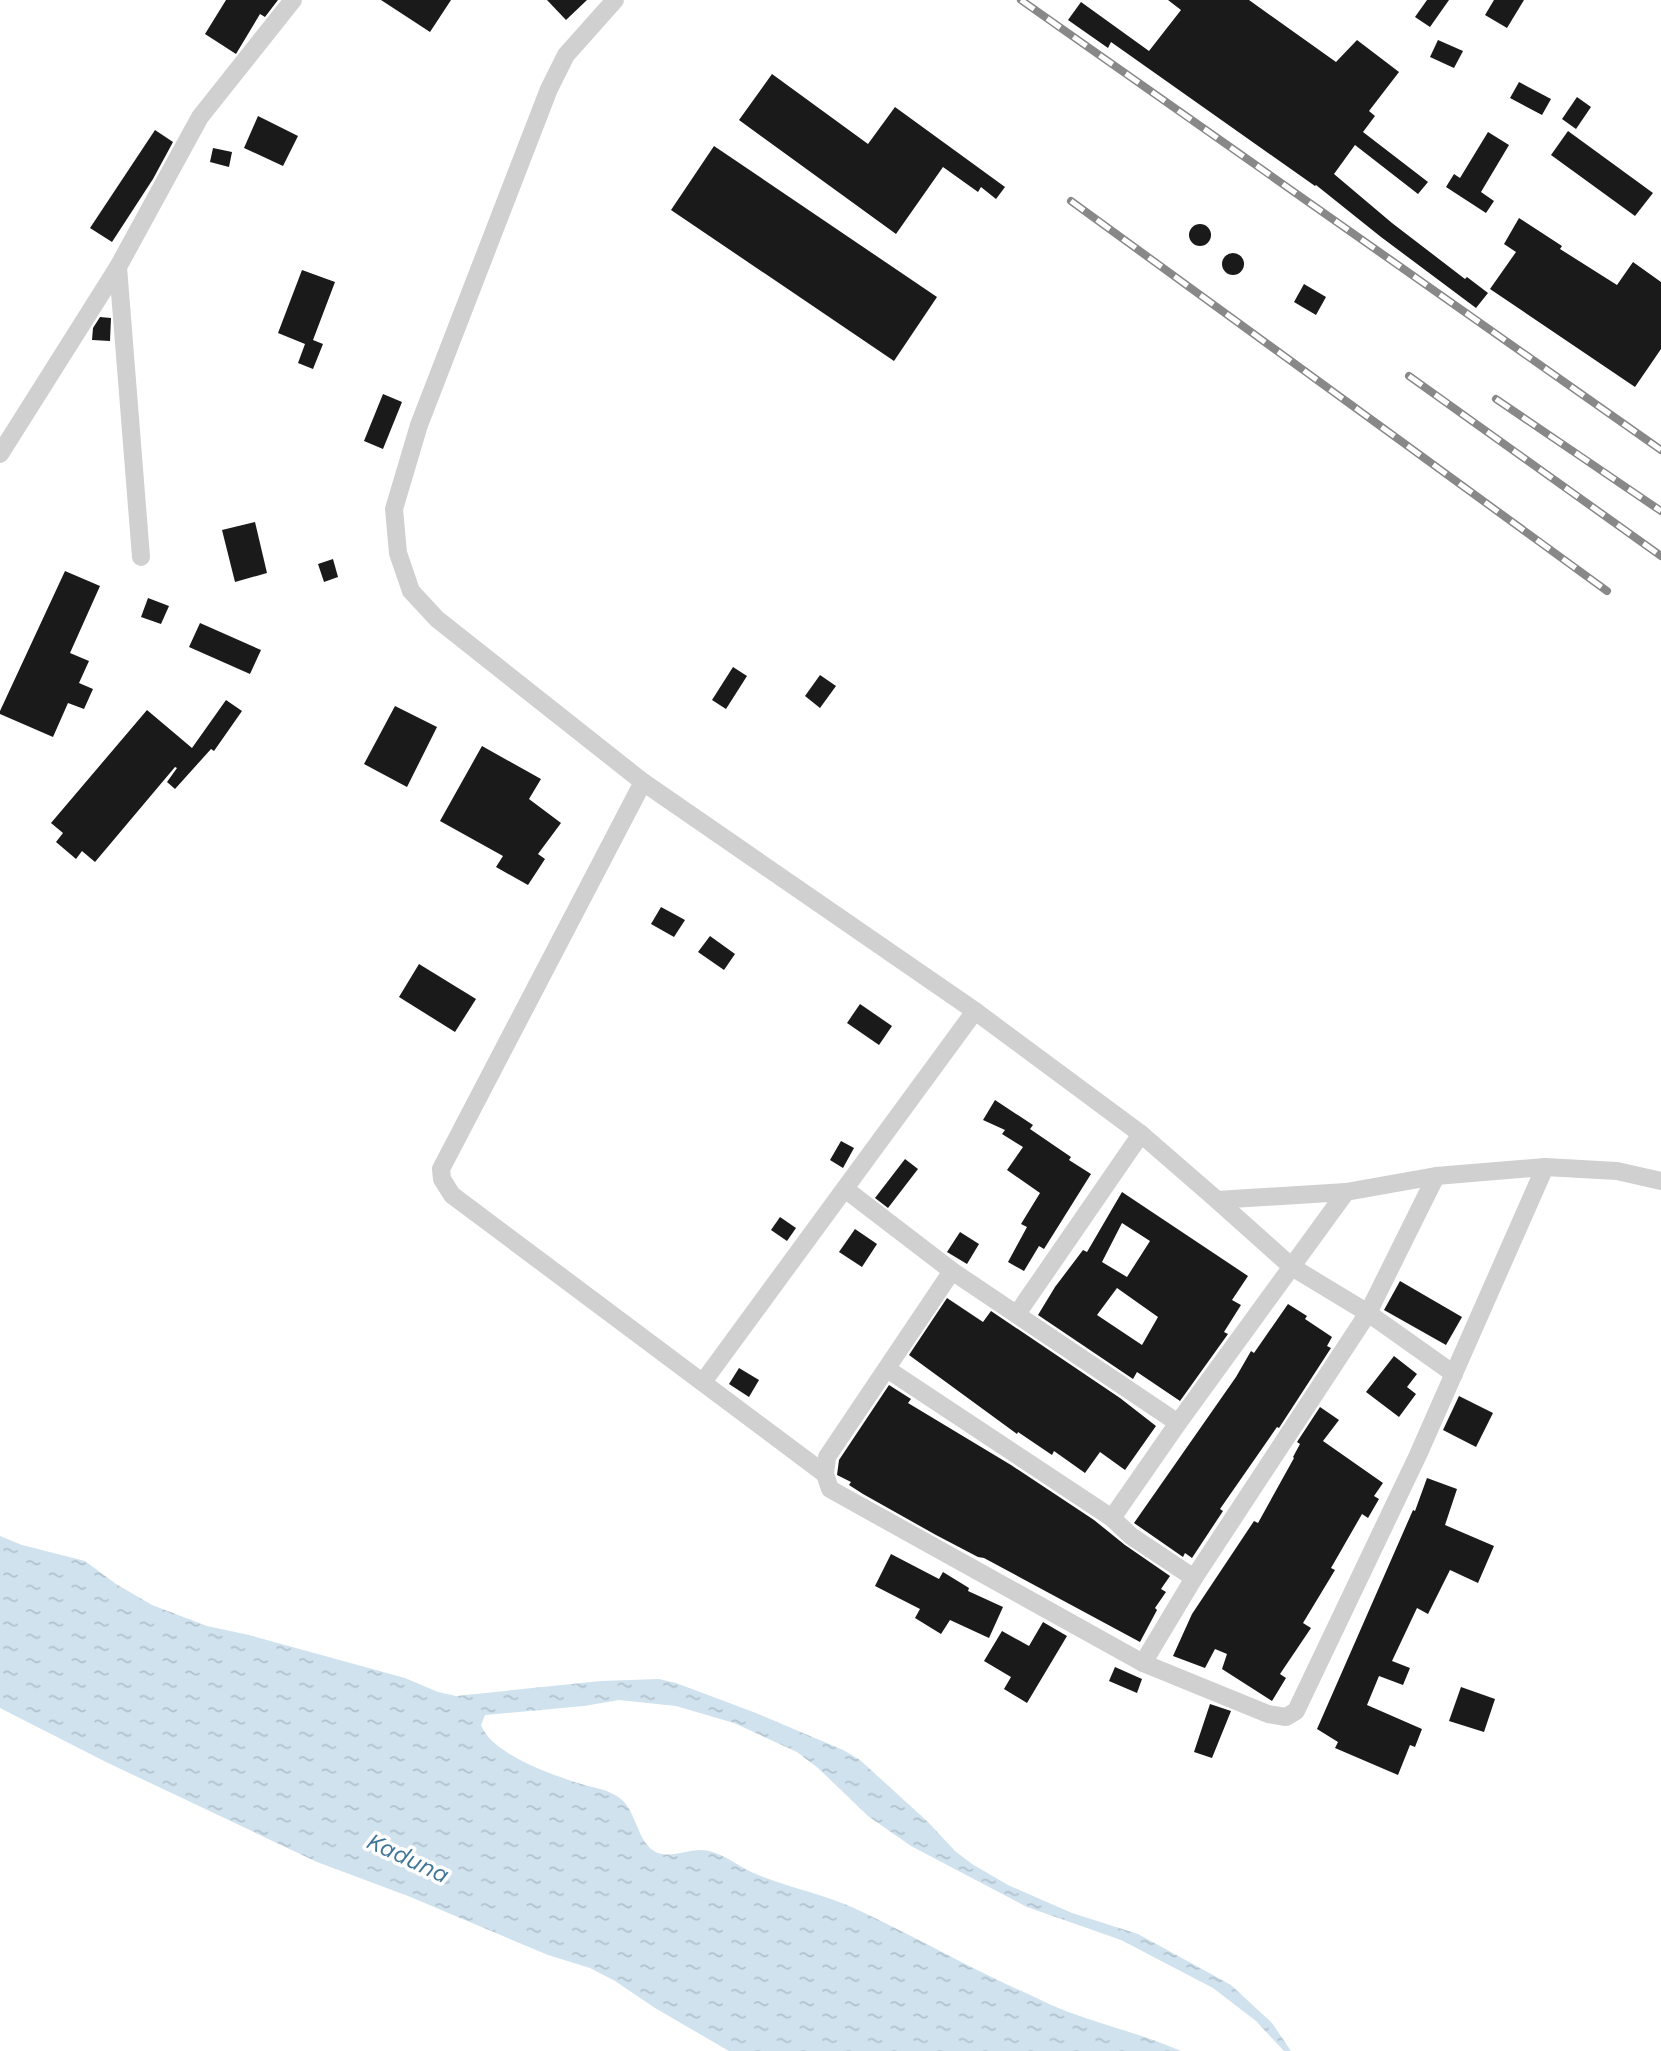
<svg xmlns="http://www.w3.org/2000/svg" width="1661" height="2051" viewBox="0 0 1661 2051" font-family="'Work Sans',sans-serif">
  <style>
    .water { fill: url(#water-ripples) }
    .building { fill: #1a1a1a; fill-rule: evenodd }
    .lines { fill: none; stroke-linecap: round; stroke-linejoin: round }
    .street { stroke: #d0d0d0; stroke-width: 18 }
    .rail-casing { stroke: #888; stroke-width: 8 }
    .rail { stroke: #fff; stroke-width: 5; stroke-dasharray: 16; stroke-linecap: butt }
    .labels { text-anchor: middle; dominant-baseline: central; stroke-width: 7; stroke-linejoin: round; paint-order: stroke }
    .water-label { font-size: 24px; font-style: italic; fill: #3f7597; stroke: #fff }
  </style>
  <defs>
    <pattern id="water-ripples" width="26" height="14" patternUnits="userSpaceOnUse" patternTransform="scale(1.75)"><rect width="26" height="14" fill="#cfe2ee"/><path d="M2 4q2-2 4 0t4 0M15 11q2-2 4 0t4 0" fill="none" stroke="#b2c2cd"/></pattern>
  </defs>
  <rect width="100%" height="100%" fill="#fff"/>
  <path class="water" d="M0,1536L22,1545L85,1561L116,1584L152,1605L207,1626L249,1635L405,1678L438,1692L456,1696L601,1681L659,1679L676,1683L756,1713L843,1750L860,1760L928,1822L955,1851L972,1864L1008,1885L1072,1913L1138,1934L1231,1985L1272,2023L1291,2051H1284L1256,2021L1213,1988L1121,1940L1027,1907L911,1846L868,1816L818,1768L797,1752L734,1723L676,1706L619,1700L584,1706L485,1715L481,1725C492,1754 550,1774 578,1783C593,1788 610,1789 622,1800C638,1814 638,1850 662,1854C677,1857 693,1847 709,1851C727,1855 740,1868 756,1874C789,1888 824,1894 856,1909C908,1933 957,1961 1008,1985C1024,1992 1040,2000 1056,2007C1097,2024 1140,2033 1181,2051H729L655,2008L615,1981L590,1968L548,1955L408,1896L317,1862L106,1762L0,1708Z"/>
  <g class="building">
    <polygon points="226,0 278,0 265,17 260,14 236,54 205,34"/>
    <polygon points="381,0 451,0 430,32"/>
    <polygon points="547,0 587,0 566,20"/>
    <polygon points="1168,0 1249,0 1336,62 1357,40 1399,72 1369,111 1375,116 1363,132 1428,182 1418,194 1355,145 1334,174 1392,223 1465,279 1467,277 1488,293 1476,308 1381,237 1316,185 1315,186 1111,42 1108,48 1068,20 1081,2 1149,51 1181,10"/>
    <polygon points="1427,0 1449,0 1430,27 1415,17"/>
    <polygon points="1494,0 1524,0 1507,28 1485,15"/>
    <polygon points="1438,40 1463,51 1454,68 1430,57"/>
    <polygon points="772,74 868,144 895,107 1005,187 996,199 981,187 978,192 943,167 896,234 739,120"/>
    <polygon points="1519,82 1551,99 1542,115 1510,98"/>
    <polygon points="1577,97 1591,107 1576,129 1562,119"/>
    <polygon points="258,116 298,136 283,166 244,148"/>
    <polygon points="155,130 173,142 153,179 112,242 90,228"/>
    <polygon points="1568,131 1653,193 1635,216 1551,155"/>
    <polygon points="1488,132 1509,145 1481,192 1494,201 1486,213 1446,187 1454,174 1460,178"/>
    <polygon points="714,146 937,297 894,361 671,210"/>
    <polygon points="213,148 232,152 229,167 210,162"/>
    <polygon points="1519,218 1562,246 1560,249 1617,285 1633,262 1661,282 1661,349 1635,387 1490,289 1516,252 1504,244"/>
    <circle cx="1200" cy="235" r="11"/>
    <circle cx="1233" cy="264" r="11"/>
    <polygon points="302,270 335,282 313,340 323,344 313,369 298,363 305,344 278,333"/>
    <polygon points="1304,284 1326,297 1316,315 1294,302"/>
    <polygon points="100,317 111,318 110,341 92,340 93,328"/>
    <polygon points="383,394 402,402 383,449 364,441"/>
    <polygon points="255,522 267,573 235,582 222,530"/>
    <polygon points="333,559 338,577 324,582 318,564"/>
    <polygon points="65,571 100,586 70,653 89,661 79,683 93,689 84,709 68,703 53,737 0,714 0,711"/>
    <polygon points="148,598 169,606 161,624 141,617"/>
    <polygon points="200,623 261,650 250,674 189,647"/>
    <polygon points="733,667 747,676 726,709 712,700"/>
    <polygon points="820,675 836,686 820,708 805,696"/>
    <polygon points="226,700 242,711 214,751 211,749 175,789 167,782 177,768 175,767 95,862 82,851 76,859 56,842 63,833 51,823 147,710 192,748"/>
    <polygon points="395,706 437,727 407,787 364,764"/>
    <polygon points="482,746 541,779 529,799 561,823 538,854 545,859 528,885 496,867 503,856 440,821"/>
    <polygon points="661,907 685,920 674,937 651,924"/>
    <polygon points="710,936 735,954 724,970 698,952"/>
    <polygon points="419,964 476,999 455,1032 399,997"/>
    <polygon points="860,1004 892,1026 879,1045 847,1023"/>
    <polygon points="995,1100 1033,1125 1030,1129 1071,1157 1069,1160 1091,1174 1044,1249 1039,1246 1024,1271 1008,1262 1027,1227 1021,1224 1040,1193 1007,1170 1023,1147 1002,1134 1005,1130 983,1120"/>
    <polygon points="841,1141 854,1148 843,1168 830,1160"/>
    <polygon points="905,1159 918,1169 888,1208 875,1198"/>
    <path d="M1122,1192L1248,1276L1232,1300L1241,1305L1224,1332L1228,1334L1180,1401L1137,1372L1133,1379L1038,1315L1055,1287L1083,1250L1087,1252ZM1122,1223L1150,1241L1127,1277L1102,1262ZM1117,1288L1158,1317L1142,1345L1097,1315Z"/>
    <polygon points="780,1217 796,1228 787,1241 771,1230"/>
    <polygon points="855,1229 877,1244 862,1267 839,1252"/>
    <polygon points="960,1232 979,1244 967,1264 947,1252"/>
    <polygon points="1400,1281 1462,1317 1446,1345 1384,1310"/>
    <polygon points="947,1298 983,1322 991,1311 1120,1398 1156,1426 1125,1470 1100,1452 1085,1473 1054,1451 1052,1455 1018,1432 1017,1434 909,1355"/>
    <polygon points="1288,1304 1307,1316 1305,1319 1332,1337 1327,1346 1331,1348 1279,1428 1277,1427 1220,1509 1223,1511 1192,1558 1185,1553 1183,1557 1134,1523 1236,1377 1251,1351 1254,1353"/>
    <polygon points="1394,1356 1417,1374 1407,1387 1416,1394 1399,1417 1366,1392"/>
    <polygon points="739,1368 759,1380 749,1397 729,1384"/>
    <polygon points="889,1385 911,1399 908,1403 1011,1465 1094,1520 1125,1545 1170,1576 1161,1589 1166,1592 1155,1608 1157,1610 1140,1642 984,1558 978,1557 936,1535 863,1494 849,1485 851,1482 837,1475 839,1460"/>
    <polygon points="1459,1396 1493,1413 1476,1447 1443,1430"/>
    <polygon points="1320,1407 1339,1420 1323,1441 1383,1483 1374,1496 1379,1499 1368,1518 1362,1514 1331,1568 1335,1570 1303,1623 1311,1628 1280,1674 1286,1678 1272,1701 1222,1669 1227,1654 1215,1649 1205,1668 1173,1656 1192,1614 1254,1521 1258,1523 1294,1458 1293,1457 1300,1444 1297,1442"/>
    <polygon points="1427,1478 1457,1489 1445,1525 1494,1546 1478,1583 1450,1570 1428,1614 1417,1608 1392,1661 1410,1668 1403,1685 1379,1676 1367,1705 1422,1729 1415,1747 1410,1745 1398,1775 1335,1748 1338,1742 1317,1729 1413,1510 1415,1511"/>
    <polygon points="891,1554 939,1579 943,1572 969,1588 968,1591 1003,1607 989,1638 950,1620 941,1634 915,1618 920,1609 875,1586"/>
    <polygon points="1043,1622 1067,1636 1027,1703 1004,1689 1011,1677 984,1661 1002,1631 1029,1646"/>
    <polygon points="1115,1667 1142,1679 1137,1693 1109,1681"/>
    <polygon points="1461,1687 1495,1699 1484,1732 1449,1721"/>
    <polygon points="1210,1704 1231,1711 1212,1758 1194,1752"/>
  </g>
  <g class="lines">
    <g class="street">
      <polyline points="615,0 566,55 549,89 419,425 394,509 398,553 411,591 437,619 643,782 975,1011 1141,1134 1217,1200 1346,1192 1436,1176 1545,1167 1617,1171 1661,1181"/>
      <polyline points="118,267 141,557"/>
      <polyline points="0,454 118,267 200,117 293,0"/>
      <polyline points="643,782 441,1169 442,1179 452,1195 825,1474"/>
      <polyline points="845,1189 952,1271 1178,1423"/>
      <polyline points="1217,1200 1292,1267 1368,1313 1454,1374"/>
      <polyline points="952,1271 827,1457 825,1474 830,1489 1143,1663 1268,1714 1286,1717 1296,1711 1418,1455 1545,1167"/>
      <polyline points="1017,1314 1141,1134"/>
      <polyline points="887,1369 1112,1518 1131,1536 1194,1578"/>
      <polyline points="703,1382 975,1011"/>
      <polyline points="1112,1518 1178,1423 1346,1192"/>
      <polyline points="1143,1663 1194,1578 1368,1313 1436,1176"/>
    </g>
    <g class="rail-casing">
      <g id="rail">
        <polyline points="1021,0 1661,450"/>
        <polyline points="1071,201 1607,591"/>
        <polyline points="1409,376 1661,556"/>
        <polyline points="1496,399 1661,511"/>
      </g>
    </g>
    <use href="#rail" class="rail"/>
  </g>
  <g class="labels">
    <g class="water-label">
      <text transform="translate(408 1858) rotate(25)">Kaduna</text>
    </g>
  </g>
</svg>
